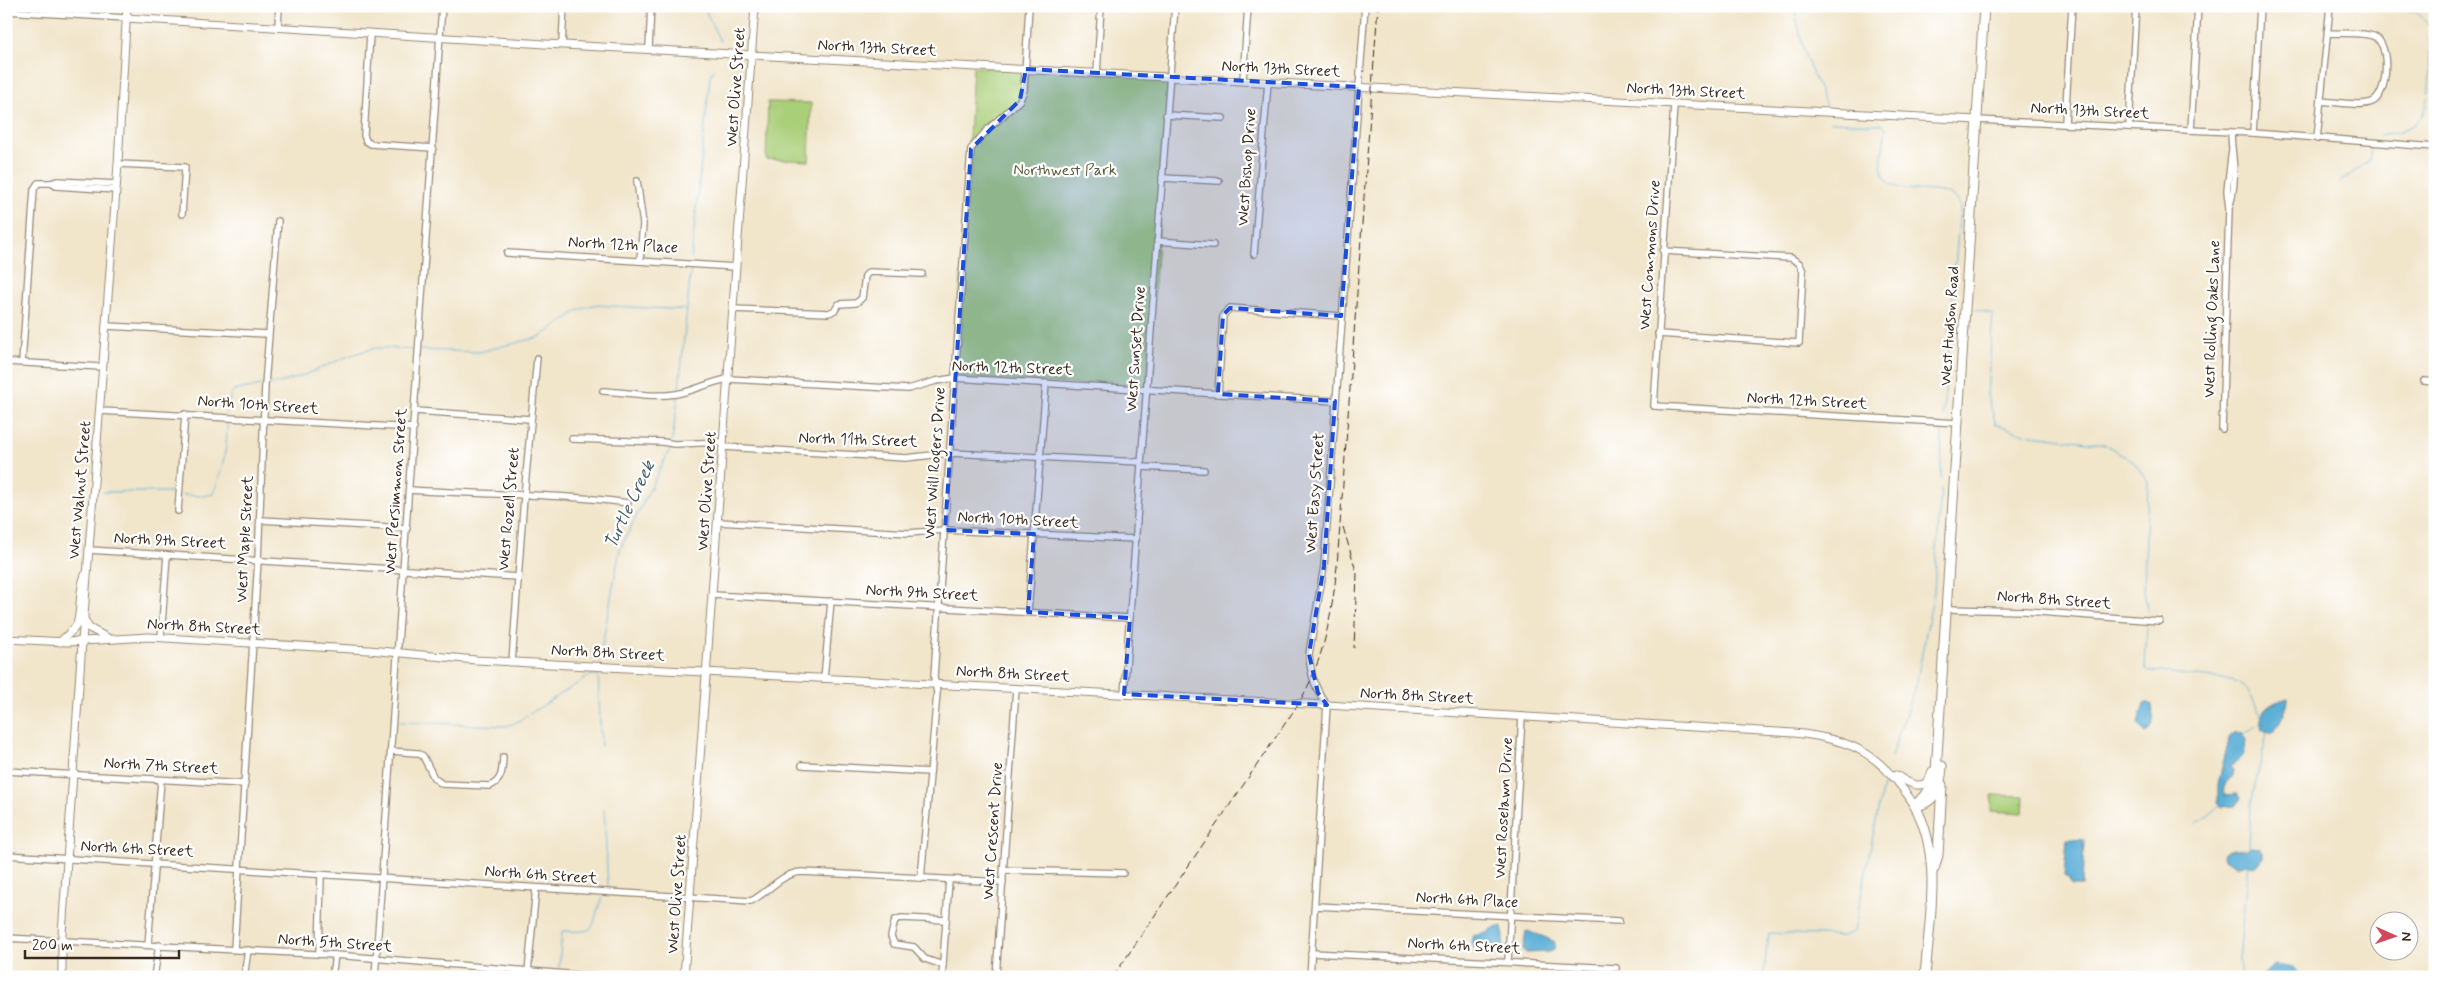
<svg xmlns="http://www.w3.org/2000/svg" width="2441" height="983" viewBox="0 0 2441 983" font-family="Mynerve,sans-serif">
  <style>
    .green { fill: #aacf79; stroke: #727c4c }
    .water { fill: #5bafd7; stroke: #4b6c7a }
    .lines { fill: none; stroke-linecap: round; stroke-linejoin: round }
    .stream { stroke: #5bafd7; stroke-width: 1 }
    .minor-casing { stroke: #968874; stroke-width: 8 }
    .major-casing { stroke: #968874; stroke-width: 9 }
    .highway-casing { stroke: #968874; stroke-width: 11 }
    .minor { stroke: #fff; stroke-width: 5.5 }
    .major { stroke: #fff; stroke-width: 7 }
    .highway { stroke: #fff; stroke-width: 9 }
    .rail { stroke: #3b2a1e; stroke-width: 1; stroke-dasharray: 8 4; stroke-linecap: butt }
    .marked { fill: #1d4ed8; fill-opacity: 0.2; stroke: #1d4ed8; stroke-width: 4; stroke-dasharray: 10 6; stroke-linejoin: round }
    .labels { text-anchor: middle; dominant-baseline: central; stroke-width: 4.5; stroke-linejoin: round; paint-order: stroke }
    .street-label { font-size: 16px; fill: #3b2a1e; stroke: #fff }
    .park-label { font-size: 16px; fill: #5c5c39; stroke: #fff }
    .water-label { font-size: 18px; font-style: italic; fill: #485f68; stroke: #fff }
  </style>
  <rect width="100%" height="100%" fill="#fff"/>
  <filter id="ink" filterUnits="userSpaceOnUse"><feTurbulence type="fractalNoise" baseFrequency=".02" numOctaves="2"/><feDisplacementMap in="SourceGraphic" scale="10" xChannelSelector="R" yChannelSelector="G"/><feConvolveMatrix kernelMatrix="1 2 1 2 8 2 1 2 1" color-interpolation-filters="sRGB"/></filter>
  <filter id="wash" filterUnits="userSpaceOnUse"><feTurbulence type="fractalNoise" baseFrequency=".0096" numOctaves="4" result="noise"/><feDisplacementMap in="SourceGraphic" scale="20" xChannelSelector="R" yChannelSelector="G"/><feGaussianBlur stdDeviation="1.12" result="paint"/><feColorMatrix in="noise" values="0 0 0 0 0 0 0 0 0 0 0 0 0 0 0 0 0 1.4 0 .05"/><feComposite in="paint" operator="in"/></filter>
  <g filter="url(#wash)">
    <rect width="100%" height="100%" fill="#f1e5ca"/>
    <g class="green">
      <polygon points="973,67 1170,77 1147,388 955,378"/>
      <polygon points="768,102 811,103 809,161 766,159"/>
      <polygon points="1992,795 2024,796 2023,813 1991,811"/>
    </g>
    <g class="water">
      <path d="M2288,698C2289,706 2279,726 2273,733L2262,730C2257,709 2271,703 2288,698Z"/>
      <path d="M2145,702L2152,705C2153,715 2156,728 2145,733L2138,723Z"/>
      <path d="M2236,732L2243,733L2246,737C2245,756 2245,757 2229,767L2234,770L2233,776C2227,781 2222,786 2224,795L2238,794L2241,798L2235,806L2222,807L2218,803V784L2230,735Z"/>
      <polygon points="2067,839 2084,840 2082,886 2072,886 2069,878 2064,876"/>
      <path d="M2252,847L2259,848L2263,852V857L2256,866L2242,864L2236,866L2222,858L2224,853C2233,848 2242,851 2252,847Z"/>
      <polygon points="1502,926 1504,952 1499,956 1475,950 1471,942 1473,936 1487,933 1491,929"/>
      <path d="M1526,931C1532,932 1550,939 1555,942L1554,949L1549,952L1526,953L1523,950Z"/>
      <polygon points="2275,965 2294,968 2300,977 2260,977"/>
    </g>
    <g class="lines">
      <g class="stream">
        <polyline points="703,6 720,41"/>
        <polyline points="1794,6 1804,53 1826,106"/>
        <polyline points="2395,6 2416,12 2435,30"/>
        <polyline points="2266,9 2298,10 2325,6"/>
        <path d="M1831,122L1881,124L1886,127C1885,138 1880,160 1882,170C1890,201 1935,183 1954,197C1956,198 1958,204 1960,206L1943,416"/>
        <path d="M2379,136C2391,133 2409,130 2418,121C2436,104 2427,51 2431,27"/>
        <polyline points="2340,182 2369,161 2371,148"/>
        <polyline points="691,259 710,77 714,69"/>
        <polyline points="1976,310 1993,314 1987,396 1996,424 2025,434 2104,444 2132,460 2148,481 2144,591 2148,616"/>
        <polyline points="420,350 479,352 540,337 579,310 593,305 687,310"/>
        <path d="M266,385C306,381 338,355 377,348C389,347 403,350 416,350"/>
        <polyline points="679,388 691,268"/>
        <polyline points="226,415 226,408 233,391 262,385"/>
        <polyline points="672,441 678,398"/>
        <polyline points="1941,479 1942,429"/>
        <polyline points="103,492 174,492"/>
        <path d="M183,495L203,496L213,494C223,470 228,445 227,419"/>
        <polyline points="2147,625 2145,670 2232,680 2247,689 2262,717"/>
        <polyline points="599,662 620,549 671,447"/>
        <polyline points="598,670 601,746"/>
        <polyline points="400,722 506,726 515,723 591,675 597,675"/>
        <polyline points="2243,734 2261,723"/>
        <polyline points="1891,757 1917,680 1934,591 1941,489"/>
        <polyline points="604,809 608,887"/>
        <polyline points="2196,825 2220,805"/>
        <polyline points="2249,849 2251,804 2267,733"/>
        <path d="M557,970L559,967L562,931C603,933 588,929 602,898"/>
        <polyline points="1763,977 1769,933 1842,936 1854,932 1884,780"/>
        <polyline points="2241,977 2239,959 2248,863"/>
      </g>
    </g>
  </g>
  <g filter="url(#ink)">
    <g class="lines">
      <g class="minor-casing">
        <g id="minor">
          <polyline points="6,11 126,18"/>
          <polyline points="278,28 279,6"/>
          <polyline points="370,34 364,135 366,141 371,144 433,148"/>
          <polyline points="562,44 564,6"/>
          <polyline points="649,48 651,6"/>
          <polyline points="1097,74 1101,6"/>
          <polyline points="1243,80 1248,6"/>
          <path d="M2322,101C2334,102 2361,107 2372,102C2388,96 2391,45 2375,37C2366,32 2340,34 2329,33"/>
          <polyline points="1674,105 1654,406 1958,423"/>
          <polyline points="1166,115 1223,118"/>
          <polyline points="1977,120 2253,133 2435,147"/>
          <polyline points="2065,123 2072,6"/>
          <polyline points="2129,127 2136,6"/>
          <polyline points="2191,130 2198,6"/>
          <polyline points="2253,133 2260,6"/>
          <polyline points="2317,139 2330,6"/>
          <polyline points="118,164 185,167 182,214"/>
          <polyline points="1162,178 1219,181"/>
          <polyline points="637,181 643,224 640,260"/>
          <polyline points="51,183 56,186 116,190"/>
          <path d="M2230,205C2238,176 2232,161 2231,133"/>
          <polyline points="1157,241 1213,245"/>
          <polyline points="507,253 736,267"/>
          <polyline points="1254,254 1268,82"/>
          <polyline points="733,309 829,313 835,310 839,304 856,303 862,298 865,276 869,272 922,274"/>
          <polyline points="106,326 268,334"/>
          <polyline points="1658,334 1799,343 1803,271 1799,263 1791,258 1663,251"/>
          <polyline points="6,362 103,367"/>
          <polyline points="22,363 34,189 38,183 51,183 57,181 117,184"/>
          <polyline points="2424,381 2435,382"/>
          <path d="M603,391C626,392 653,398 676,394C695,391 709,382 728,379L908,389L936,381L955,378L1335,401"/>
          <polyline points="1218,394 1223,315 1230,308 1341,316"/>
          <polyline points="100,411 414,428"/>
          <polyline points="415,411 530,419"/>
          <polyline points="2222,429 2229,209 2227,190 2232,150"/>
          <polyline points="572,439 663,442 674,444 724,442"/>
          <polyline points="724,447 906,458 950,453 1141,462"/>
          <polyline points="1141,467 1204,470"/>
          <path d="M410,490C482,495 556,493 628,503"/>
          <polyline points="178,511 185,414"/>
          <polyline points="260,520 407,528"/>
          <polyline points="719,522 909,533 945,530 1136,539"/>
          <polyline points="89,550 518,577"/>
          <polyline points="713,595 1130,618"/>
          <polyline points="1947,609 2025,611 2159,621"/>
          <polyline points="1028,612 1046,383"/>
          <polyline points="161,637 167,555"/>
          <polyline points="512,662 524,497 537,358"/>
          <polyline points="824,679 831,601"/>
          <polyline points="1124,694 1175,6"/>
          <path d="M391,751L417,753L423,756L434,778L442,784L490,786C503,780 502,770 503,757"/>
          <polyline points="802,765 930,772"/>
          <polyline points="6,771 245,784"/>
          <path d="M6,855L751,901C769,892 780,874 801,872L1003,882"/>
          <polyline points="1004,870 1123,873"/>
          <polyline points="921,879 937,693 934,677 936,646 971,149 987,130 1020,100 1024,90 1029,6"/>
          <polyline points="1315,906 1619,921"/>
          <polyline points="6,938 335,955 604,977"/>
          <polyline points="148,945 161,780"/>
          <polyline points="234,949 258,560 265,385 278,221"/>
          <polyline points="1311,953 1616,968"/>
          <polyline points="319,954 321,875"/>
          <polyline points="1508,961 1522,716"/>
          <polyline points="943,965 925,959 914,947 894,944 891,936 895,920 901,918 946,920"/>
          <polyline points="528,972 536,888"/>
          <polyline points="154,977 159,945"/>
          <polyline points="244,977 248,950"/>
          <polyline points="332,977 335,955"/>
          <polyline points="375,977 442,6"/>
          <polyline points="942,977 949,880"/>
          <polyline points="996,977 1016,688"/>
          <path d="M1310,977L1327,705C1315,690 1310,673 1309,654L1324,566L1365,6"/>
        </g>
      </g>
      <g class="major-casing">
        <g id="major">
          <polyline points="126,18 545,44 1977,120"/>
          <polyline points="84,619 89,628 108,638"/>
          <path d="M6,639L68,642L148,637L369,650L476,660L1327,705L1794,733C1854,739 1882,755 1915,806"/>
          <path d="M60,642C65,636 74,631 77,624C82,609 78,591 85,575"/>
          <path d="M1896,775C1909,784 1927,794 1932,771"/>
          <polyline points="62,977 62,934 82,642 118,164 127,6"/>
          <polyline points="684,977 755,6"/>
        </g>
      </g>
      <g class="highway-casing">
        <g id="highway">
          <polyline points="1915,806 1930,789 1936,772 1984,6"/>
          <path d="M1915,806C1943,857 1929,921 1925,977"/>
          <path d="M1915,806C1937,803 1941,785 1942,766"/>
          <polyline points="1934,869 1938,855 1942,785"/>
        </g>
      </g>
      <use href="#minor" class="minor"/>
      <use href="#major" class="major"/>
      <use href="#highway" class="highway"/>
      <g class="rail">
        <polyline points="1343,527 1357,574 1354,648"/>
        <path d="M1113,977L1299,703C1324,660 1332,614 1337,566L1378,6"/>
      </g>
    </g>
  </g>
  <path class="marked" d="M1026,69L1359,87L1341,316L1230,308L1223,315L1218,394L1335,401L1324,566L1309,654L1318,693L1327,705L1124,694L1130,618L1028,612L1034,534L945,530L971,149L1020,100Z"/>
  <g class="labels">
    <g class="street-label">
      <text transform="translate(877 48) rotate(3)">North 13th Street</text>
      <text transform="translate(1281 69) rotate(3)">North 13th Street</text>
      <text transform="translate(736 87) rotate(-86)">West Olive Street</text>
      <text transform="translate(1686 91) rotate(3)">North 13th Street</text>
      <text transform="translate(2090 111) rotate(3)">North 13th Street</text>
      <text transform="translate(1247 167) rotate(-86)">West Bishop Drive</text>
      <text transform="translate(623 245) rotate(3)">North 12th Place</text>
      <text transform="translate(1650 255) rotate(-86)">West Commons Drive</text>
      <text transform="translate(2212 319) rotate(-88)">West Rolling Oaks Lane</text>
      <text transform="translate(1950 326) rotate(-86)">West Hudson Road</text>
      <text transform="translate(1136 349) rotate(-86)">West Sunset Drive</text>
      <text transform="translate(1012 368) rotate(2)">North 12th Street</text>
      <text transform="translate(1807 401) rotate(3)">North 12th Street</text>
      <text transform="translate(258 405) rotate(4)">North 10th Street</text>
      <text transform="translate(858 440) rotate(2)">North 11th Street</text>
      <text transform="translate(935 463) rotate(-86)">West Will Rogers Drive</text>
      <text transform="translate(80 490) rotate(-85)">West Walnut Street</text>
      <text transform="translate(396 491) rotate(-86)">West Persimmon Street</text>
      <text transform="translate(707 491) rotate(-86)">West Olive Street</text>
      <text transform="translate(1315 493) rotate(-86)">West Easy Street</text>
      <text transform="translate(509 509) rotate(-85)">West Rozell Street</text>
      <text transform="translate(1018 520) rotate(3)">North 10th Street</text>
      <text transform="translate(245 539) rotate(-87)">West Maple Street</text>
      <text transform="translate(170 541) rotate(3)">North 9th Street</text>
      <text transform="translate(922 593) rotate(3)">North 9th Street</text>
      <text transform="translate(2054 600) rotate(4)">North 8th Street</text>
      <text transform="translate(204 627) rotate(3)">North 8th Street</text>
      <text transform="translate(608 653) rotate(3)">North 8th Street</text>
      <text transform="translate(1013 674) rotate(3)">North 8th Street</text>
      <text transform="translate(1417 696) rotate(3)">North 8th Street</text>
      <text transform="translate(161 766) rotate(3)">North 7th Street</text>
      <text transform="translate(1504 808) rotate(-87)">West Roselawn Drive</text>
      <text transform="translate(993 831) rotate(-86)">West Crescent Drive</text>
      <text transform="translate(137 849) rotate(3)">North 6th Street</text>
      <text transform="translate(541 875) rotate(4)">North 6th Street</text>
      <text transform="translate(677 894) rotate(-86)">West Olive Street</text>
      <text transform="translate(1467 900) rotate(3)">North 6th Place</text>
      <text transform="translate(335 943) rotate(4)">North 5th Street</text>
      <text transform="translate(1464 946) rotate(3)">North 6th Street</text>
    </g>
    <g class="park-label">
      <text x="1065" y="170">Northwest Park</text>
    </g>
    <g class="water-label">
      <text transform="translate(630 505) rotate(-65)">Turtle Creek</text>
    </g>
  </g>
  <rect width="2441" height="983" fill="none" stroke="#fff" stroke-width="25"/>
  <g transform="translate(2394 936) rotate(92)"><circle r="24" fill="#ffffff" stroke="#b1aaa5"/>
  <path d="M0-4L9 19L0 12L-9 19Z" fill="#d1495b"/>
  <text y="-8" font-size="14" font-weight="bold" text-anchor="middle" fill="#3b2a1e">N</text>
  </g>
  <path d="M25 950v8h154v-8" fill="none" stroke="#3b2a1e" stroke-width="2.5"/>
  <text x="32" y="950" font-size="15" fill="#3b2a1e" stroke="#ffffff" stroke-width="4" paint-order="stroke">200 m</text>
</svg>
